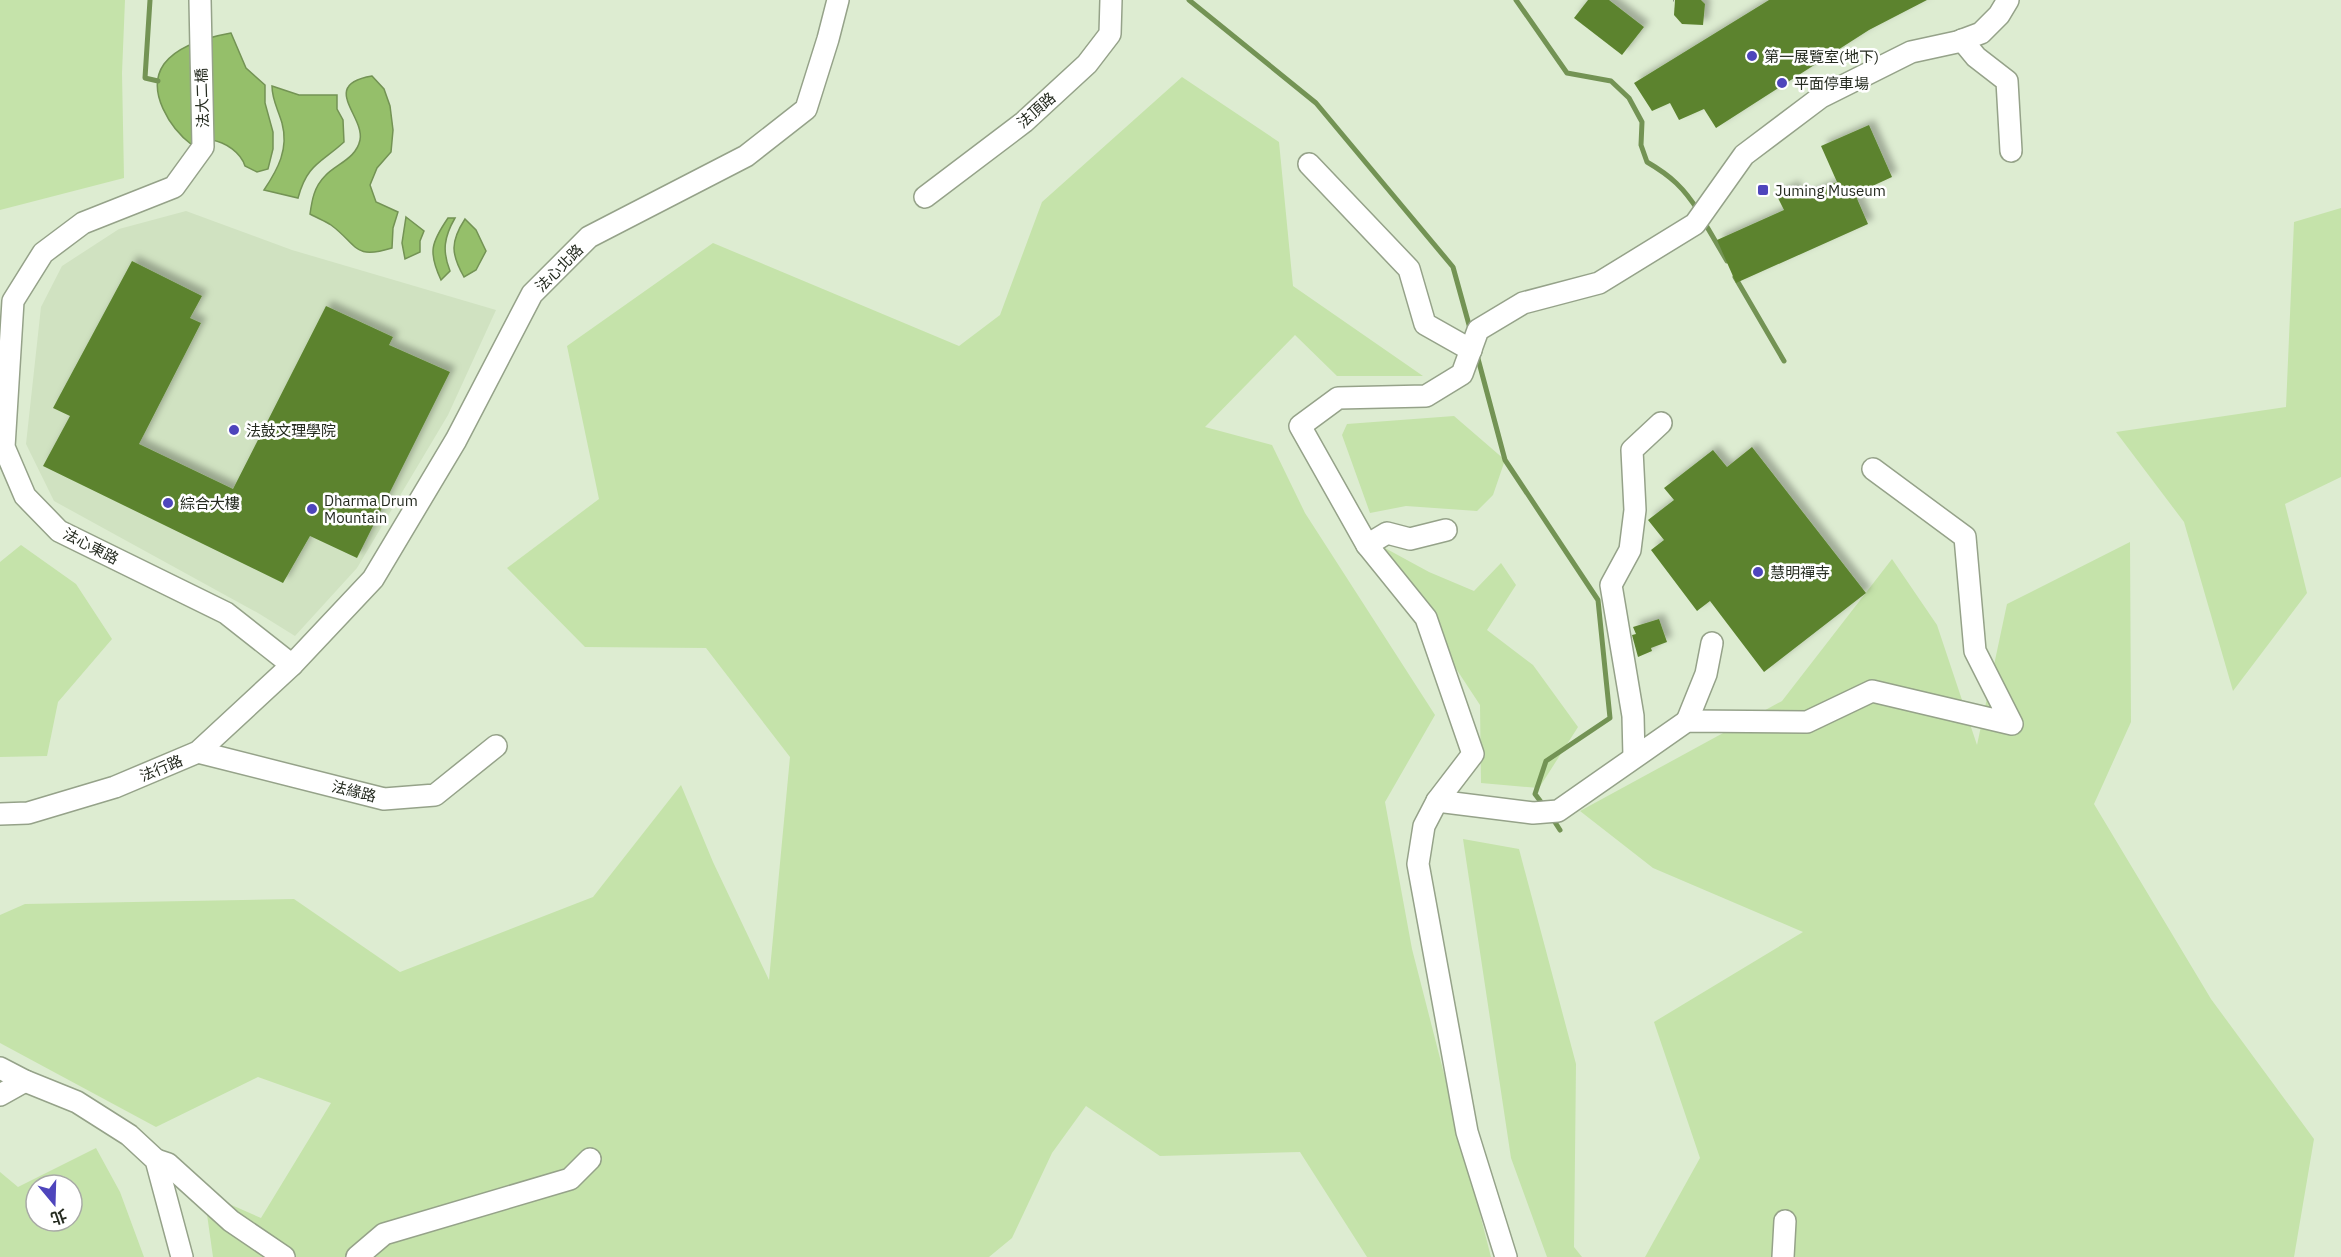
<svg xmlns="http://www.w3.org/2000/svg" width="2341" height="1257" viewBox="0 0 2341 1257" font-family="'IBM Plex Sans','Noto Sans TC',sans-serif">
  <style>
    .built { fill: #d0e2c1 }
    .green { fill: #c5e3aa; fill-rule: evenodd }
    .water { fill: #95bf6a; stroke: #739354; stroke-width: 1.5 }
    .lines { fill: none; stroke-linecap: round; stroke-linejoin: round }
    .stream { stroke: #739354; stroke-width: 5 }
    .building { fill: #5c832f; filter: url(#shadow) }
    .minor-casing { stroke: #95a289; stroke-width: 24 }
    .path { stroke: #8d9884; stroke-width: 3; stroke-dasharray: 3 3; stroke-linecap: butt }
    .minor { stroke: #fff; stroke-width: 21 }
    .poi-dot { fill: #4e45bc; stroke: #fff; stroke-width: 2 }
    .labels { text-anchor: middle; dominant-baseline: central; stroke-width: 5; stroke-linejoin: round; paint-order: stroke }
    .poi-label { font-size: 15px; fill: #252b20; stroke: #fff; text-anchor: start }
    .street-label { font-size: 15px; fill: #252b20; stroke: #fff }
  </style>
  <defs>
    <filter id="shadow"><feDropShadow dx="5.5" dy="-5.5" stdDeviation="3" flood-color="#0004"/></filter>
  </defs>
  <rect width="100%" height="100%" fill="#ddecd1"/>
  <polygon class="built" points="186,211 292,250 496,310 448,415 357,568 295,636 258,613 54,501 26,444 41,307 62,266 119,229"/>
  <g class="green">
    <polygon points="0,0 125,0 122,73 124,178 0,210"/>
    <polygon points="1182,77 1279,142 1293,286 1423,376 1337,376 1295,335 1205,427 1272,445 1305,513 1435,715 1385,802 1412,949 1491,1257 1367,1257 1300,1152 1160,1156 1086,1106 1052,1153 1012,1238 989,1257 213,1257 204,1193 261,1218 331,1103 258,1077 156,1127 0,1043 0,915 25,904 294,899 400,972 593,897 681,785 713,862 769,980 790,757 706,648 585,647 507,568 599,499 567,346 713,243 959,346 1000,315 1042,202"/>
    <polygon points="2341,208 2341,477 2285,504 2307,593 2233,691 2184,522 2116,432 2286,407 2294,222"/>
    <polygon points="1454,416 1505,460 1493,495 1477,511 1406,506 1370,513 1342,435 1347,424"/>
    <polygon points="1372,541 1429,572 1474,591 1501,563 1516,585 1487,630 1533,665 1578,727 1539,788 1481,783 1480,705"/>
    <polygon points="2130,542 2131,722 2094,804 2211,999 2314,1139 2294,1257 1645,1257 1700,1158 1654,1022 1803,932 1653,868 1580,811 1782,701 1892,559 1937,625 1977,745 2007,604"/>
    <polygon points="21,545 76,584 112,639 58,702 47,756 0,757 0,562"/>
    <polygon points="1463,839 1519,849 1576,1064 1574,1247 1582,1257 1547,1257 1511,1158"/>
    <path d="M96,1148L120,1192L144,1257H0V1172L18,1187ZM36,1185H72V1221H36Z"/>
  </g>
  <g class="water">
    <path d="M231,33L246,68L265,85V103L273,132V149L268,169L257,172L245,166C241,153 226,142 211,140C206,139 198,143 192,145C171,129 145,91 164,64C178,45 209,37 231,33Z"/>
    <path d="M372,76L384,89L390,106L393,130L391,152L377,168L370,185L376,202L398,212L393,228L392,248C353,260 358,245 331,225C325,221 317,218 310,214C312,200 314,187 325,176C336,164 356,159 360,140C365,116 319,85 372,76Z"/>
    <path d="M272,86L299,95H337V109L343,120L344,142C321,163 307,164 298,198L264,190C278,169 289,149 282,123C278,109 272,100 272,86Z"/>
    <polygon points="406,217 424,231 420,241 420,252 405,259 402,243"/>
    <path d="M448,218H455C444,237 442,251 450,271L441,280C428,252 431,243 448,218Z"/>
    <path d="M465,219L476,230L486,251L476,270L464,277C451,254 450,242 465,219Z"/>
  </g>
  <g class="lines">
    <g class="stream">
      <polyline points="150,0 145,78 158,81"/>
      <polyline points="1189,0 1316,103 1453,267 1471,332"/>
      <path d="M1516,0L1567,73L1611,81L1629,98L1642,122L1641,145L1647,162C1671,176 1684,188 1699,212"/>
      <polyline points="1703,220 1727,261"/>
      <polyline points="1735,277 1784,361"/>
      <polyline points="1477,355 1505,460 1598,600 1610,718 1546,761 1535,794 1544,806"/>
      <polyline points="1551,816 1560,830"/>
    </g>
  </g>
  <g class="building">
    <polygon points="1588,0 1609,0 1644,27 1622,55 1574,18"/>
    <polygon points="1675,0 1701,0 1705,4 1703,25 1682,24 1674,15"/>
    <polygon points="1769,0 1927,0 1869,30 1716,128 1704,109 1679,120 1670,103 1652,111 1634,83"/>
    <polygon points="1869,125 1892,177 1855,194 1868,224 1736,283 1717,240 1784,210 1776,194 1794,186 1800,198 1837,182 1821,146"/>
    <polygon points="132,261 202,296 190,318 201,323 139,444 233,489 326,306 393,337 389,345 450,372 357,558 310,536 283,583 43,466 70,416 53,408"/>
    <polygon points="1752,447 1866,593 1764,672 1710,601 1697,611 1651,550 1664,540 1648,520 1674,500 1664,488 1713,450 1727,467"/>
    <polygon points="1659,619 1667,642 1651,648 1652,651 1638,657 1632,635 1636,634 1633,627"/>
  </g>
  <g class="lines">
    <g class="minor-casing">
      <g id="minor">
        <polyline points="200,0 203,147 174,187 83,223 43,253 13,301 4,447 25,496 59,531 226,613 292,665"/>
        <polyline points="1962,40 1976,57 2007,81 2011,151"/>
        <polyline points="1309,164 1409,269 1425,324 1471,350"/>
        <polyline points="925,197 1024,122 1087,64 1110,34 1111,0"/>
        <polyline points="1367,545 1387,533 1410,539 1446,530"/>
        <polyline points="1687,721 1706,674 1712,643"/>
        <polyline points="198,752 384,799 435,795 496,746"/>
        <polyline points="1634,757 1633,716 1611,585 1630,550 1635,510 1632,450 1661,423"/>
        <polyline points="1437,801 1533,813 1558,811 1687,721 1807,722 1872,691 2012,724 1975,651 1965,537 1873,469"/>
        <polyline points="0,814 28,813 115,787 198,752 292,665 373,579 456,440 532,294 589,237 746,156 806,109 828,39 838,0"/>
        <polyline points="0,1068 25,1081 77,1102 129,1135 156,1160 182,1257"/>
        <polyline points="0,1095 25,1081"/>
        <polyline points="156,1160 168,1164 231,1221 284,1257"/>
        <polyline points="357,1257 384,1234 570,1179 590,1159"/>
        <polyline points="1506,1257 1467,1132 1418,864 1424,826 1437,801 1473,754 1426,618 1367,545 1300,426 1338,398 1426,396 1462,374 1478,330 1523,303 1599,283 1695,224 1744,155 1821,97 1911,52 1957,42 1981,33 1999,15 2008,0"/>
        <polyline points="1783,1257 1785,1221"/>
      </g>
    </g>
    <polyline class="path" points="1673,0 1674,0"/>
    <use href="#minor" class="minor"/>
  </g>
  <g class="poi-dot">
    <circle cx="1752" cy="56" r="6"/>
    <circle cx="1782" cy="83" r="6"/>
    <rect x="1757" y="184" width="12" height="12" rx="3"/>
    <circle cx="234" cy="430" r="6"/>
    <circle cx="168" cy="503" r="6"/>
    <circle cx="312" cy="509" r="6"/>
    <circle cx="1758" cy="572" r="6"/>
  </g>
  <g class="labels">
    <g class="poi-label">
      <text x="1764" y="56">第一展覽室(地下)</text>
      <text x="1794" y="83">平面停車場</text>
      <text x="1775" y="190">Juming Museum</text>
      <text x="246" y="430">法鼓文理學院</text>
      <text x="324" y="500">Dharma Drum<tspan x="324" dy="17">Mountain</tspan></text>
      <text x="180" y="503">綜合大樓</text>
      <text x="1770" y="572">慧明禪寺</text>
    </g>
    <g class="street-label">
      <text transform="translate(202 98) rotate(-92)">法大二橋</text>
      <text transform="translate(1036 110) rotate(-41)">法頂路</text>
      <text transform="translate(559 268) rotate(-45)">法心北路</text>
      <text transform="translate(91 546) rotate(27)">法心東路</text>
      <text transform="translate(161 768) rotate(-23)">法行路</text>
      <text transform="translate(354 791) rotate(14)">法緣路</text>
    </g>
  </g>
  <g transform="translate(54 1203) rotate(161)"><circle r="28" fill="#ffffff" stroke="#a8aaa6" stroke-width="1.5"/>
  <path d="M0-4.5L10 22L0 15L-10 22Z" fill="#4e45bc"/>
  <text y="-9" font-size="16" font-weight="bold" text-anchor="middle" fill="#252b20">北</text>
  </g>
</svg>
